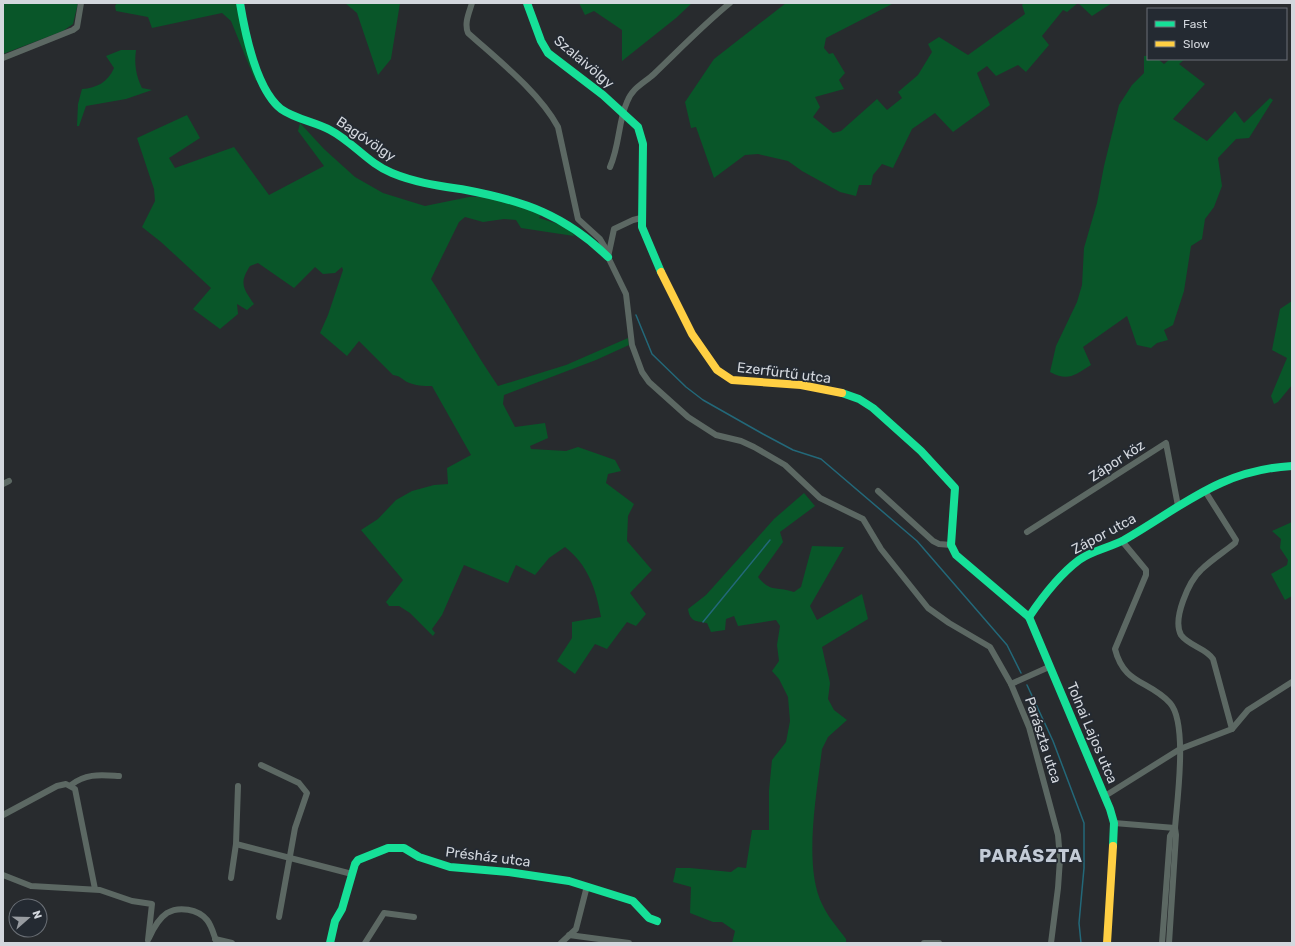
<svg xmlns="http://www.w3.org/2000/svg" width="1295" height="946" viewBox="0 0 1295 946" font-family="Rubik,sans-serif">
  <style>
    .green { fill: #095629 }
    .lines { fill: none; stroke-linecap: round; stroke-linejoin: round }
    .stream { stroke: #236879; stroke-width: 1.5 }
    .street { stroke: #5c6863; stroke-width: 6 }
    .fast { stroke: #16e098; stroke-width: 8 }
    .slow { stroke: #ffcf43; stroke-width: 8 }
    .labels { text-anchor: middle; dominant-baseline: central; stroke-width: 3.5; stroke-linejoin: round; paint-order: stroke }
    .street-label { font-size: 14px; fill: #d3d7dd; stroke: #242a32 }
    .district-label { font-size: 18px; font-weight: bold; letter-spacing: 1px; fill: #c3cbd6; stroke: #242a32 }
  </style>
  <rect width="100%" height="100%" fill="#282b2e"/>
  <g class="green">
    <polygon points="3,3 78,3 73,24 63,31 3,54"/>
    <polygon points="117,3 238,3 259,81 255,80 231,21 222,13 152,28 148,17 116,11 115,6"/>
    <polygon points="345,3 400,3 391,59 378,75 357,13"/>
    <polygon points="579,3 692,3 676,18 622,61 622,30 594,11 585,15"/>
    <polygon points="786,3 894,3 826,38 824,48 829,54 833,53 845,73 839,80 844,89 815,97 820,107 813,117 833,133 841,131 877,99 887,110 902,98 898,92 918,75 932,52 928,44 939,37 968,55 1025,14 1022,5 1024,3 1112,3 1092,16 1078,3 1067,12 1063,10 1042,36 1049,45 1026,72 1018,65 996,76 987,66 977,73 990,105 953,132 935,113 912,129 893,168 882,164 873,175 871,185 859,185 856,196 840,192 802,171 788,161 758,154 745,155 714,178 696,127 691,128 685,102 714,59"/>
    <path d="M121,50H136C134,64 136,76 142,88L152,90L126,99L86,106L79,126H77L78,104L82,89C97,88 108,82 114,68L106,56Z"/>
    <path d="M1144,56H1148V59H1158L1164,64L1170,59H1185L1179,64L1205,84L1173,119L1207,141L1235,111L1244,123L1270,98L1273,100L1249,138L1236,139L1218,158L1222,186L1214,207L1205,219L1202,239L1191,246L1184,291L1173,325L1164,330L1168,340L1157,343L1151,348L1137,345L1127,316L1083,347L1091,365C1074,375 1069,382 1050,372L1056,346L1077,302L1082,285L1084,248L1097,203L1104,166L1119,105L1132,85L1144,73Z"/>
    <path d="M187,115L200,138L169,158L175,168L234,147L269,195L324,166L298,131L300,123L324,149L355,177L383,193L425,206L469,197H487L542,213L539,218L571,228L574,236L521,228L516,220L504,219L483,222L465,217L459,222L431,279C454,314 474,351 498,386L566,365L628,338L629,345L596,360L504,395L503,404L515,427L545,423L548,438L530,446L531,449L566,451L578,447L615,460L621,471L608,474L606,483L634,504L628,516L627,541L652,570L630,593L646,614L636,626L627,622L607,649L595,644L575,674L557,661L572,638V622L601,617C596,589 588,565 565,547L549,558L535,575L516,565L508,583L464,565L442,615L432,629L435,633L433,636L410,613L399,606H389L386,602L403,580L361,530L378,519L396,500L412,491L434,485L448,484L447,468L471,455L432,386C423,386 416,386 407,382C402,379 400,376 393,375L359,341L347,356L320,333L328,315L343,270L342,267L335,273L323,274L315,267L294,288L258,263L250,266C239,283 243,288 254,304L247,310L237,304L238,314L220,329L193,309L211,288L161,242L142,227L155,201L154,189L137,138Z"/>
    <polygon points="1292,301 1292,385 1278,402 1274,404 1271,396 1287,358 1272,350 1280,309"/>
    <path d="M804,493L815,506L780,532L783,542L758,577C771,593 777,586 794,592L801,587L812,546L844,547L810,606L817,620L862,594L868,619L822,647L830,683L828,699L834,710L847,720L828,737L822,749C817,792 803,865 822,904C828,917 838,928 846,939V943H732L735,931L722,922H713L690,913L691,887L673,882L676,868H690L731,872L738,867L746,868L752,830H769V791L772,760L786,742L790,721L788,697L779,679L772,671L779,661L777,645L780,626L776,620L738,626L734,616L726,619L725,630L711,632L707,623C696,621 690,622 688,609L706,595L774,519Z"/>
    <polygon points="1292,522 1292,596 1285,600 1271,574 1287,565 1288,560 1280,548 1281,539 1272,531"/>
  </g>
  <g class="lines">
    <g class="stream">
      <polyline points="636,315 652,354 686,387 703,400 763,434 793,450 821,459 917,541 1007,645 1021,673"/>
      <polyline points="703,622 770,540"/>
      <polyline points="1027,685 1053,741 1084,823 1084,868 1079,923 1081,943"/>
    </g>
    <g class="street">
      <path d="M472,3C469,13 464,23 468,33C498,60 539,92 558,127L578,219L600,239L606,249"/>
      <polyline points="3,58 73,30 77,27 81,3"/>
      <path d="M610,167C620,144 618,122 627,102C632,88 644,83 654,74C679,50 703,25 730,3"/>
      <polyline points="641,218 633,220 614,229 608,257 626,294 632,345 642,372 649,382 688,417 716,435 741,441 754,447 785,465 820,498 863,519 881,549 928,608 949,623 990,647 1011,684 1029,727 1058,835 1060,859 1058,888 1051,943"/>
      <polyline points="3,484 9,481"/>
      <polyline points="878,491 933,541 939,544 951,545"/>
      <path d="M1205,491L1236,540L1235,543C1224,552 1211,560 1201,570C1189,581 1172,619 1181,635C1189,646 1206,648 1213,659L1232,729"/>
      <polyline points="1027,532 1166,443 1178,506"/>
      <path d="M1122,541L1146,570V575L1115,649C1124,685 1149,680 1170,703C1188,723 1177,801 1175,828L1176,835L1169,943"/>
      <polyline points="1011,684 1049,667"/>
      <polyline points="261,765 299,783 307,793 295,828 279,917"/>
      <path d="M71,785C86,773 101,775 119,776"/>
      <polyline points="1105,796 1180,749 1232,729 1248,710 1292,682"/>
      <polyline points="3,815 57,786 66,784 75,789 95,889"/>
      <polyline points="1114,823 1175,828"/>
      <polyline points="236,844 352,874"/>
      <polyline points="3,875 31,886 100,890 132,901 152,904 148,940"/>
      <polyline points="231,878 236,844 238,786"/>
      <polyline points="569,935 629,943"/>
      <path d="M149,938C153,929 158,919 167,913C179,906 198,909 207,920C212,926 214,936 217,943"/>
      <polyline points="215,939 232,943"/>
      <polyline points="365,943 384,913 414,917"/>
      <polyline points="561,943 576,929 587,886"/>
      <polyline points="924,943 939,943"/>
      <polyline points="1162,943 1170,836 1175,828"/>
    </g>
    <g class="fast">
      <path d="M240,3C245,33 256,89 281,109C295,119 315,122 330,130C353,142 369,164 392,173C416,183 441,186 466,190C524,201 565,215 608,257"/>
      <polyline points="527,3 541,41 548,53 603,95 638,127 643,144 642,227 661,272"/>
      <polyline points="842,393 859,399 873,408 921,451 955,488 951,545 956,555 1029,617 1110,809 1114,823 1113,846"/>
      <path d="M1029,617C1043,596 1059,575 1079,560C1093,550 1109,548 1124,540C1183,506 1220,470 1292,466"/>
      <polyline points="330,943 335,921 342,909 355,864 358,860 388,848 404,848 419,857 450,867 508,872 569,881 633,901 649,918 657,921"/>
    </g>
    <g class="slow">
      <polyline points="661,272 692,334 717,370 732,380 801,385 842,393"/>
      <polyline points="1107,943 1113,846"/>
    </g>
  </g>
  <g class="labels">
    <g class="street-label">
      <text transform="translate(584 62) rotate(40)">Szalaivölgy</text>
      <text transform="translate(366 139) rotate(34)">Bagóvölgy</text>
      <text transform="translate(784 373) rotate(7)">Ezerfürtű utca</text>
      <text transform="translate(1117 461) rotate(-33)">Zápor köz</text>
      <text transform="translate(1104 534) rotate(-28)">Zápor utca</text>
      <text transform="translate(1092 733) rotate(67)">Tolnai Lajos utca</text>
      <text transform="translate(1043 740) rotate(72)">Parászta utca</text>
      <text transform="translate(488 857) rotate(7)">Présház utca</text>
    </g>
    <g class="district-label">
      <text x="1031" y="856">PARÁSZTA</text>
    </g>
  </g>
  <rect width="1295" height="946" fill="none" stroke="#d3d7dd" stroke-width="8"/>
  <rect x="1147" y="8" width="140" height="52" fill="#242a32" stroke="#6a6f76"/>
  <rect x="1155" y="21" width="20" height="6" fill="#16e098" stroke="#6a6f76"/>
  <text x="1183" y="28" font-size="12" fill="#d3d7dd">Fast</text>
  <rect x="1155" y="41" width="20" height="6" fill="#ffcf43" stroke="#6a6f76"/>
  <text x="1183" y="48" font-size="12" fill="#d3d7dd">Slow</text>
  <g transform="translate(28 918) rotate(70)"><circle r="19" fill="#242a32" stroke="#6a6f76"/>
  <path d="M0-3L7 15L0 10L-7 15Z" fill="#979ba0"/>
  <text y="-6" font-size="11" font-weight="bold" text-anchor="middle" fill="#d3d7dd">N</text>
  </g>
</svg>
